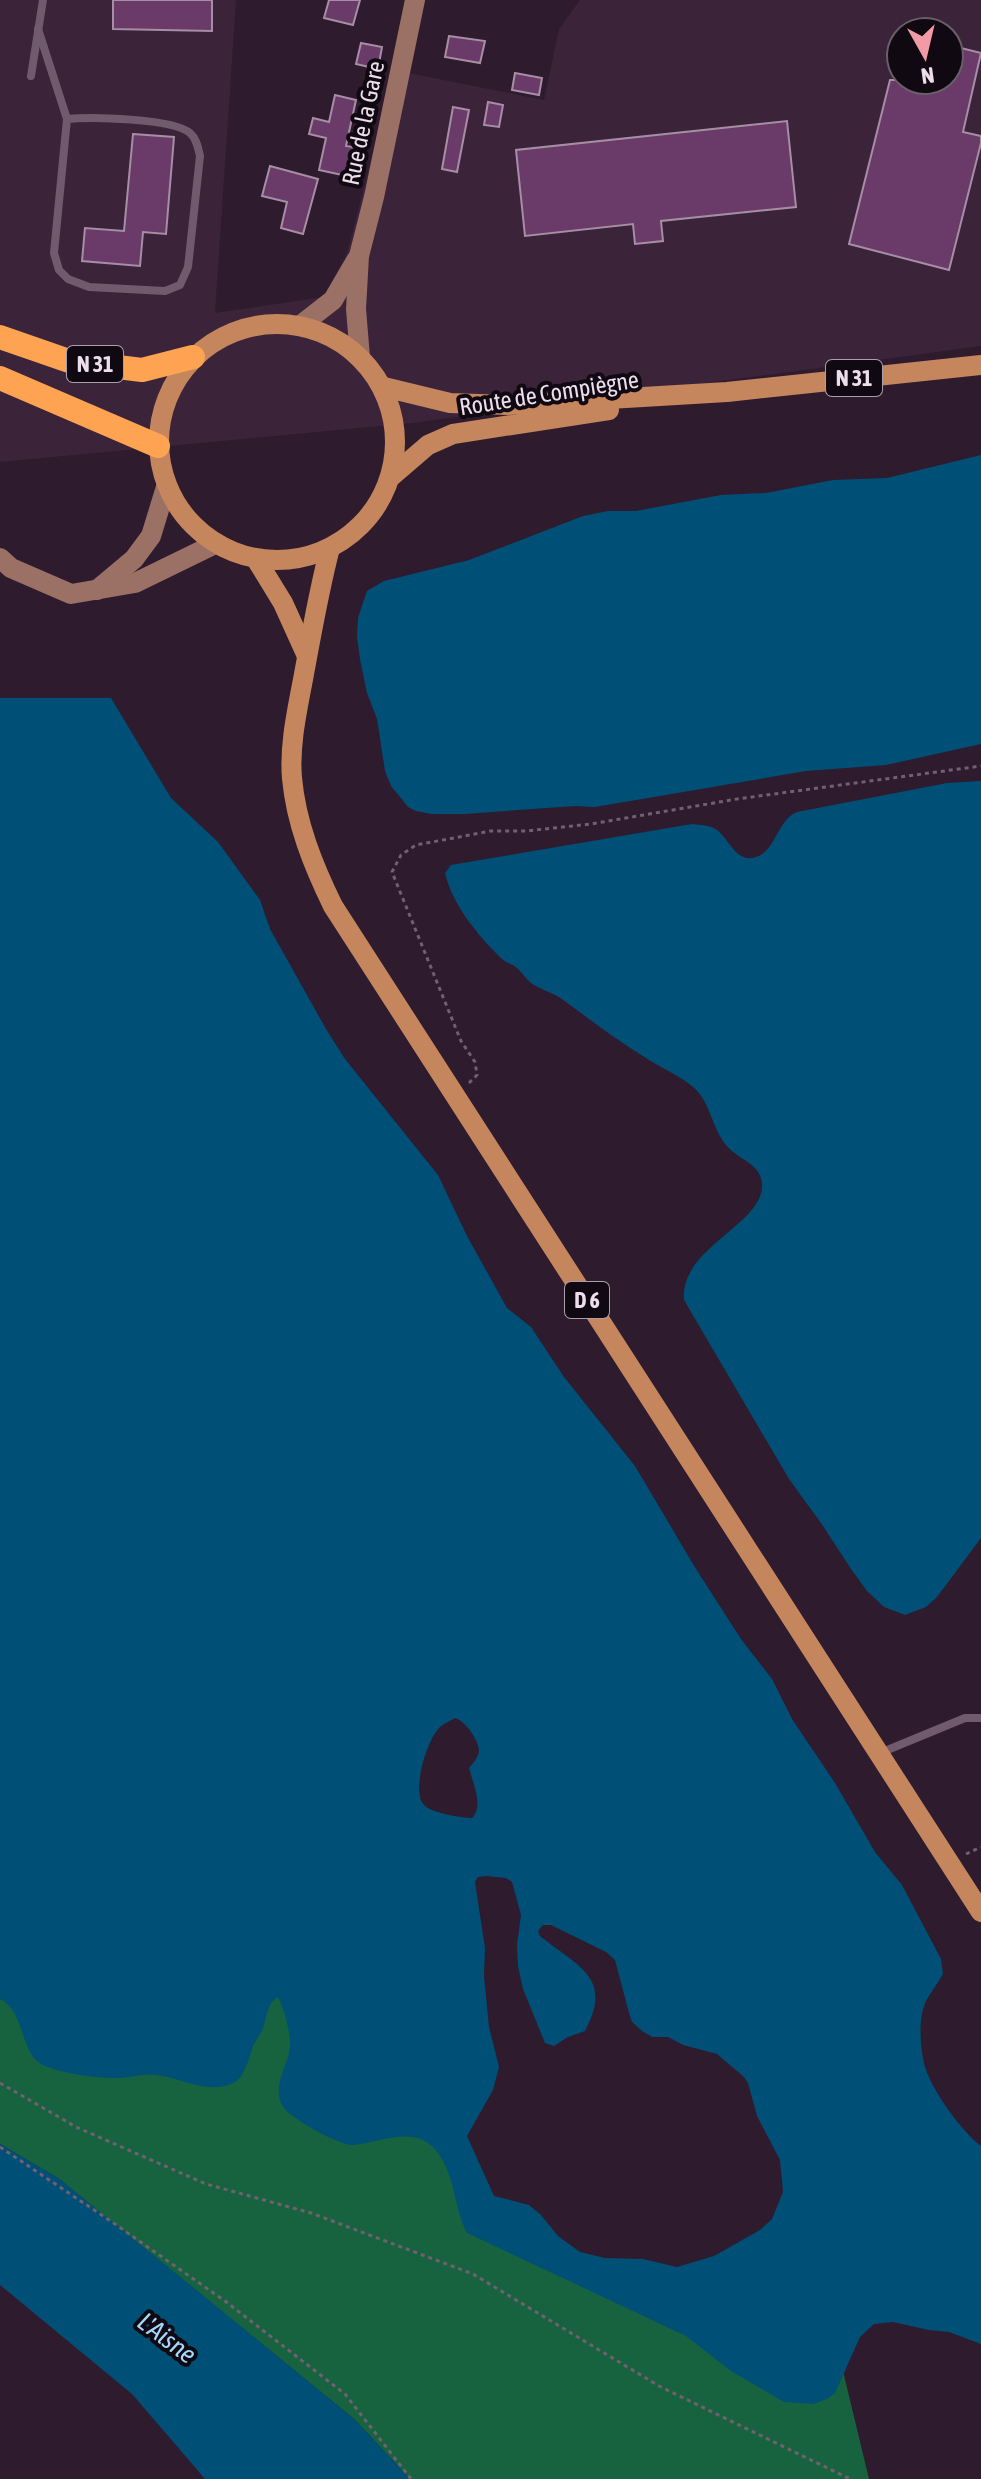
<svg xmlns="http://www.w3.org/2000/svg" width="981" height="2479" viewBox="0 0 981 2479" font-family="'Asap Condensed',sans-serif">
  <style>
    .built { fill: #3b233a; fill-rule: evenodd }
    .forest { fill: #18633f }
    .water { fill: #004f76; fill-rule: evenodd }
    .building { fill: #6a3b68; stroke: #a68ea4; stroke-width: 2 }
    .lines { fill: none; stroke-linecap: round; stroke-linejoin: round }
    .path { stroke: #716070; stroke-width: 3; stroke-dasharray: 4 4; stroke-linecap: butt }
    .lane { stroke: #705a6e; stroke-width: 8 }
    .secondary { stroke: #9b7065; stroke-width: 20 }
    .primary { stroke: #c5865d; stroke-width: 20 }
    .highway { stroke: #fea351; stroke-width: 24 }
    .labels { text-anchor: middle; dominant-baseline: central; stroke-width: 8; stroke-linejoin: round; paint-order: stroke }
    .shield { fill: #110911; stroke: #aa9faa; stroke-width: 2 }
    .shield-label { font-size: 22px; font-weight: bold; fill: #ecdfeb }
    .street-label { font-size: 24px; fill: #ecdfeb; stroke: #110911 }
    .water-label { font-size: 26px; font-style: italic; fill: #a4d8fc; stroke: #110911 }
  </style>
  <rect width="100%" height="100%" fill="#2e1b2d"/>
  <path class="built" d="M0,0H236L215,313L323,297L347,253L394,70L544,100L559,29L580,0H981V346L412,423L0,462ZM901,32H949V80H901Z"/>
  <polygon class="forest" points="0,1871 359,1954 486,2224 843,2371 869,2479 410,2479 354,2419 58,2178 0,2144"/>
  <g class="water">
    <polygon points="981,455 981,744 886,765 806,771 595,807 575,806 465,814 431,814 416,811 408,807 391,786 385,771 377,719 367,693 360,659 357,637 358,618 367,591 384,581 469,560 583,516 608,511 636,511 721,495 766,493 833,480 887,478"/>
    <path d="M0,698H111L171,798L218,842L260,900L270,929L326,1029L345,1059L438,1175L467,1236L507,1308L531,1327L564,1377L635,1466L696,1569L741,1639L772,1679L792,1719L835,1783L875,1852L902,1885L941,1959L943,1974C938,1983 931,1992 926,2001C918,2018 920,2045 924,2063C929,2087 962,2132 981,2146V2344L949,2332L929,2330L893,2322L874,2324L860,2337L835,2393L827,2399L813,2404L784,2402L731,2371L686,2336L467,2233C454,2209 455,2176 438,2153C416,2123 381,2143 353,2145C340,2146 292,2119 284,2108C269,2086 290,2066 290,2044C290,2030 284,2009 278,1997C267,2003 267,2017 263,2028C261,2034 257,2039 254,2044C249,2056 246,2075 235,2082C211,2096 181,2078 157,2075C145,2073 133,2077 120,2078C102,2079 50,2073 37,2061C20,2045 23,2010 0,1999ZM455,1718C465,1721 478,1739 479,1750C479,1757 473,1763 469,1768C473,1784 484,1806 472,1818C462,1818 431,1813 424,1805C411,1792 427,1740 439,1728C443,1724 450,1721 455,1718ZM486,1876L506,1878L512,1882L521,1915L517,1945L518,1966L523,1989L545,2043L554,2046L568,2037L585,2031C614,1977 577,1966 540,1936L538,1931L543,1925H551L606,1952L615,1960L629,2013L632,2022L642,2031L652,2037H668L683,2045L717,2054L744,2077L748,2083L757,2116L780,2160L783,2192L772,2219L760,2230L714,2256L677,2267L643,2259L605,2258L580,2252L558,2236L541,2215L529,2205L494,2196L467,2136L493,2090L499,2067L489,2027L484,1976L485,1948L475,1882L478,1877Z"/>
    <path d="M981,781V1538L937,1597L926,1607L905,1615L884,1607L867,1591L851,1569L823,1526L789,1479L684,1300C680,1246 765,1225 762,1183C760,1163 737,1159 726,1145C712,1128 710,1101 693,1087C679,1075 661,1068 646,1058C618,1041 592,1021 566,1002C556,994 545,991 534,985C527,981 523,973 517,968C512,964 506,963 501,958C478,936 452,904 445,873L451,865L692,824C701,825 710,825 717,830C729,839 737,864 756,857C776,851 777,820 797,812L947,783Z"/>
    <polygon points="0,2144 58,2178 200,2293 354,2419 410,2479 205,2479 132,2394 0,2285"/>
  </g>
  <g class="building">
    <polygon points="113,0 212,0 212,31 113,29"/>
    <polygon points="329,0 360,0 353,25 324,18"/>
    <polygon points="449,36 485,41 480,63 445,57"/>
    <polygon points="361,43 382,47 378,69 356,64"/>
    <polygon points="949,45 981,53 963,132 981,136 981,143 949,270 849,244 890,80 949,80"/>
    <polygon points="515,73 542,78 539,95 512,90"/>
    <polygon points="335,95 356,100 346,146 353,147 347,176 319,170 326,138 309,134 313,118 329,122"/>
    <polygon points="488,102 503,105 499,127 484,125"/>
    <polygon points="453,107 469,110 457,172 442,169"/>
    <polygon points="787,121 796,207 661,221 663,241 635,244 633,224 525,236 516,150"/>
    <polygon points="133,134 174,137 166,234 143,232 140,266 82,261 85,228 124,231"/>
    <polygon points="270,166 318,179 303,234 281,228 287,202 262,196"/>
  </g>
  <g class="lines">
    <g class="path">
      <polyline points="469,1083 477,1075 475,1062 461,1041 392,872 401,855 416,845 491,831 526,831 591,824 737,799 981,766"/>
      <polyline points="966,1854 981,1847"/>
      <polyline points="0,2083 76,2127 206,2184 311,2213 473,2274 659,2386 850,2479"/>
      <polyline points="0,2147 112,2222 225,2301 345,2394 411,2479"/>
    </g>
    <g class="lane">
      <path d="M38,29L67,119L54,253L59,270L68,279L89,287L165,291L180,285L188,267L200,156C198,148 197,139 190,133C172,118 91,117 67,119"/>
      <polyline points="31,76 43,0"/>
      <polyline points="880,1753 965,1718 981,1718"/>
    </g>
    <g class="secondary">
      <polyline points="301,325 333,300 357,259"/>
      <polyline points="360,357 356,309 359,256 374,197 415,0"/>
      <polyline points="0,558 11,568 71,594 135,583 215,544"/>
      <polyline points="97,590 134,559 151,536 166,487"/>
    </g>
    <g class="primary">
      <circle cx="277" cy="442" r="118"/>
      <polyline points="384,387 450,403 508,405 727,392 981,365"/>
      <polyline points="392,476 428,445 453,434 609,410"/>
      <path d="M330,548C319,590 312,631 304,674C298,707 289,744 292,778C296,823 313,865 333,906L981,1912"/>
      <polyline points="256,559 283,603 307,656"/>
    </g>
    <g class="highway">
      <polyline points="0,337 69,361 142,370 193,357"/>
      <polyline points="0,378 158,446"/>
    </g>
  </g>
  <g class="labels">
    <g class="shield">
      <rect x="67" y="346" width="56" height="36" rx="6"/>
      <rect x="826" y="360" width="56" height="36" rx="6"/>
      <rect x="565" y="1282" width="44" height="36" rx="6"/>
    </g>
    <g class="shield-label">
      <text x="95" y="364">N 31</text>
      <text x="854" y="378">N 31</text>
      <text x="587" y="1300">D 6</text>
    </g>
    <g class="street-label">
      <text transform="translate(363 123) rotate(-78)">Rue de la Gare</text>
      <text transform="translate(549 393) rotate(-9)">Route de Compiègne</text>
    </g>
    <g class="water-label">
      <text transform="translate(167 2338) rotate(37)">L'Aisne</text>
    </g>
  </g>
  <g transform="translate(925 56) rotate(172)"><circle r="38" fill="#110911" stroke="#695f68" stroke-width="2"/>
  <path d="M0-6L14 30L0 20L-14 30Z" fill="#f39aa7"/>
  <text y="-12" font-size="22" font-weight="bold" text-anchor="middle" fill="#ecdfeb">N</text>
  </g>
</svg>
